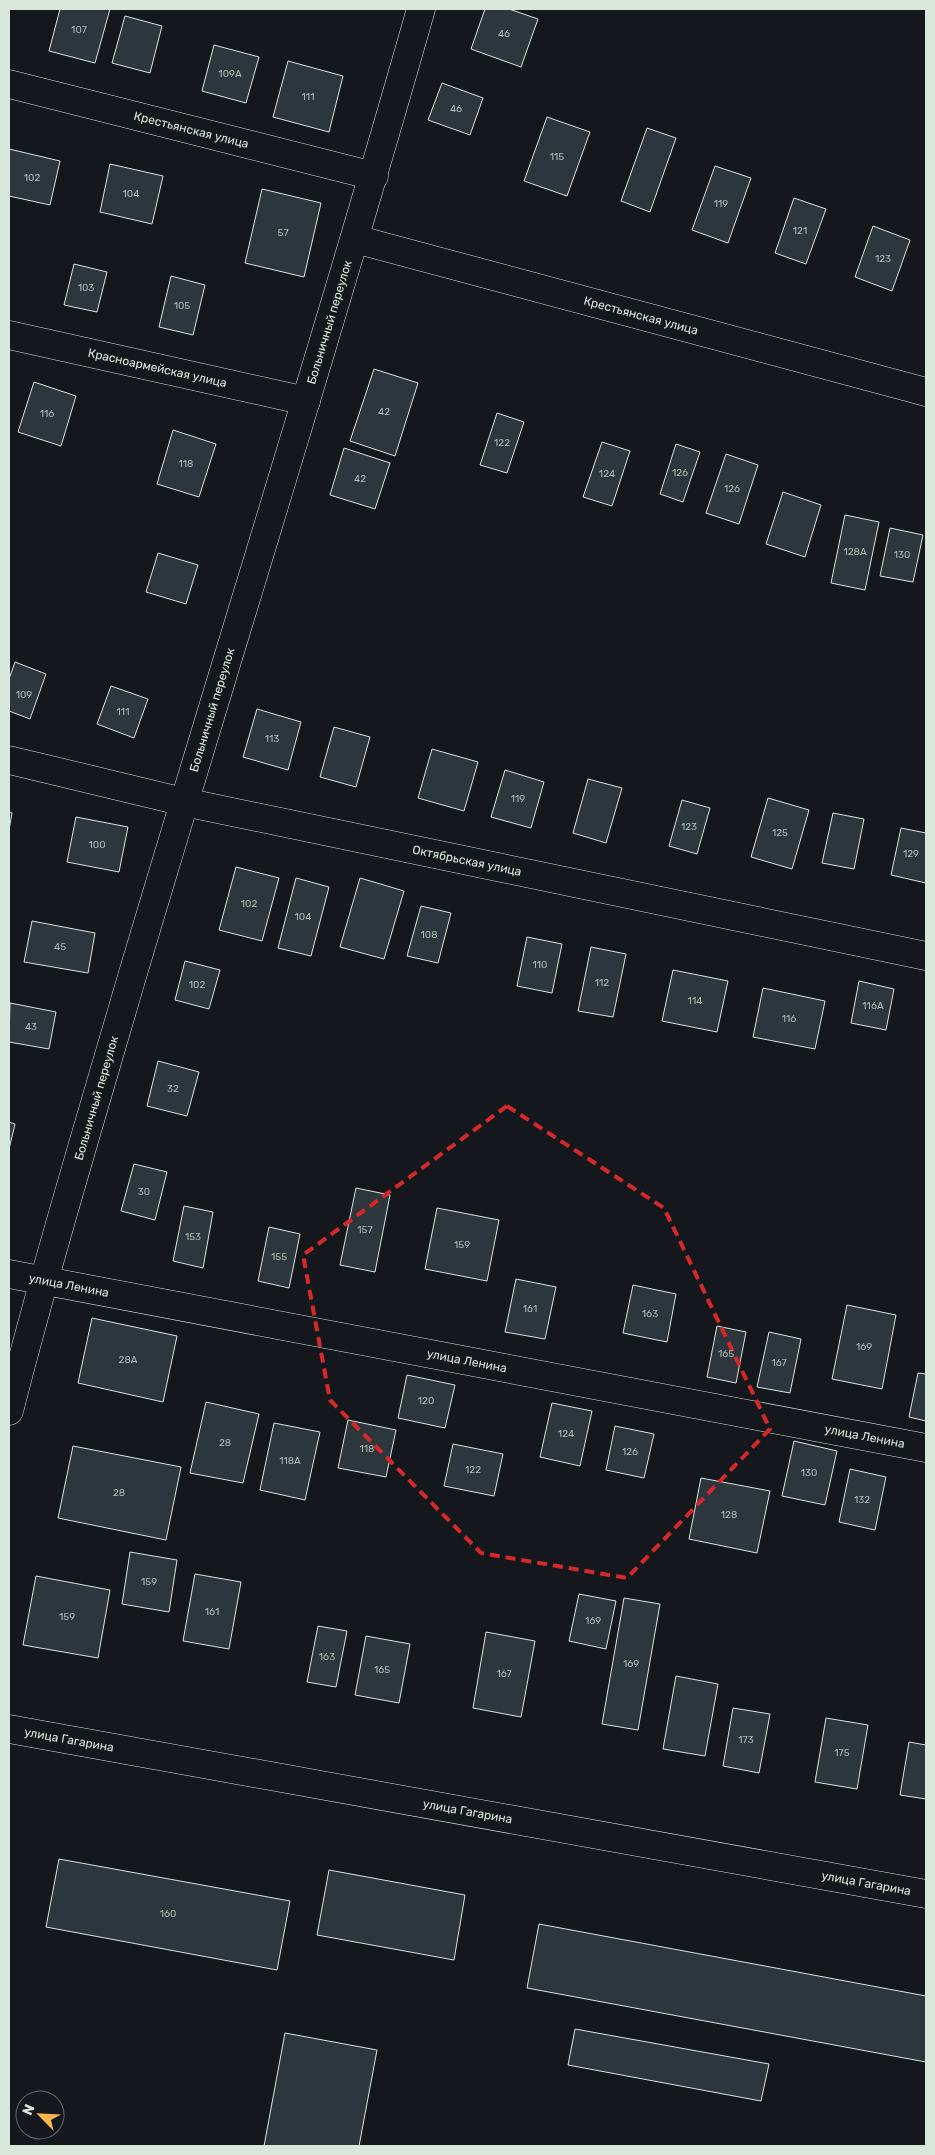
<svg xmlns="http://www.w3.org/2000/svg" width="935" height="2155" viewBox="0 0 935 2155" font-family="Rubik,sans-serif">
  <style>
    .building { fill: #2c363c; stroke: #d8e6dc }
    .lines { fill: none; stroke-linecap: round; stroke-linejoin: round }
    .minor-casing { stroke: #d8e6dc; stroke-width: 29 }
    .secondary-casing { stroke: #d8e6dc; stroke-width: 29 }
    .minor { stroke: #14181c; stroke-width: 28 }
    .secondary { stroke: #14181c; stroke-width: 28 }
    .marked { fill: none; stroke: #d62828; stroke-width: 4; stroke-dasharray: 10 6; stroke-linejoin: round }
    .labels { text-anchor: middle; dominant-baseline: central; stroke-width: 4; stroke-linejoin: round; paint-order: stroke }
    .number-label { font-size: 10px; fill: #adbab4 }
    .street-label { font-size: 12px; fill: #d8e6dc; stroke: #14181c }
  </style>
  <rect width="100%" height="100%" fill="#14181c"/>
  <g class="building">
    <polygon points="60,9 110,9 95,63 49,51"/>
    <polygon points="485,9 509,9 538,19 521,67 471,49"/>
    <polygon points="125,16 162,26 150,73 112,63"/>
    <polygon points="214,45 259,57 246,103 202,91"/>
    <polygon points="288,61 343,76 329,132 273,117"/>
    <polygon points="442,83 483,98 470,135 428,120"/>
    <polygon points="547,117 590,132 567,196 524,181"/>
    <polygon points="647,128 676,138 650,212 621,201"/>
    <polygon points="9,149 60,161 50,205 9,196"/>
    <polygon points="110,164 163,176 152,224 100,212"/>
    <polygon points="715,166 751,178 728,243 692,230"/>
    <polygon points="262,189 321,203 304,277 245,263"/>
    <polygon points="794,198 826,209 806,264 775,253"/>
    <polygon points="873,226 910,240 892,291 855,277"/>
    <polygon points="74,264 107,272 97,312 64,305"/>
    <polygon points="171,276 205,285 193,335 159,327"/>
    <polygon points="374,369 418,383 395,456 350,441"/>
    <polygon points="34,382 76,396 61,446 18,432"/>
    <polygon points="497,413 524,422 507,473 480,465"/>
    <polygon points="173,430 216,444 199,497 157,484"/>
    <polygon points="602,442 630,451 612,506 583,497"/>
    <polygon points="676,444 700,452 683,502 660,494"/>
    <polygon points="344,448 390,463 375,509 330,495"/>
    <polygon points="726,454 758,465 739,524 706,513"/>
    <polygon points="783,492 821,505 805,557 766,544"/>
    <polygon points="845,515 879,522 865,590 831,583"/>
    <polygon points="890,528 923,535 913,582 880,576"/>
    <polygon points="158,553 198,565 186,604 146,592"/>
    <polygon points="15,662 46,674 30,719 9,711 9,679"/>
    <polygon points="111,686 148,699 134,738 97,724"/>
    <polygon points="257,709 301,722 288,770 243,757"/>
    <polygon points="334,727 370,737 356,787 320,777"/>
    <polygon points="432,749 478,762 464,811 418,798"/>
    <polygon points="505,770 544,782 531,828 491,817"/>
    <polygon points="588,779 622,788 606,843 573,833"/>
    <polygon points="768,798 809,810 792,869 751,857"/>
    <polygon points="682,800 710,808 697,854 669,846"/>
    <polygon points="9,812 12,813 9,830"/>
    <polygon points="833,813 864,819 854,869 822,863"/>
    <polygon points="76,817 128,827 119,872 67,862"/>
    <polygon points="901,828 926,833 926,883 891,875"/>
    <polygon points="236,867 279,878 262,941 219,930"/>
    <polygon points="296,878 329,887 311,956 278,948"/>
    <polygon points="360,878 404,891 384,959 340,947"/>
    <polygon points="421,906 451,913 438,963 407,956"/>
    <polygon points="32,921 95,933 88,973 24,962"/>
    <polygon points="527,937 562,944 552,993 517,986"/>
    <polygon points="591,947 626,954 613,1017 578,1011"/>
    <polygon points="185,961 220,970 209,1009 175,1000"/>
    <polygon points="673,970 728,981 717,1032 662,1021"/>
    <polygon points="859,981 894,989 886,1030 851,1023"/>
    <polygon points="763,988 825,1001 815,1049 753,1037"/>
    <polygon points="10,1003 56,1012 49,1049 9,1042"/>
    <polygon points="158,1061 199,1072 187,1116 147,1106"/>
    <polygon points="9,1122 15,1124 9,1149"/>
    <polygon points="134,1164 167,1172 155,1220 121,1211"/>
    <polygon points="356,1188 390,1195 375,1272 340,1265"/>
    <polygon points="184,1206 213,1212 203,1268 173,1261"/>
    <polygon points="437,1208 499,1220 487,1281 425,1269"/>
    <polygon points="269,1227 300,1234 289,1288 258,1281"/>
    <polygon points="516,1279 556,1287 545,1339 505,1332"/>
    <polygon points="633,1285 676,1294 667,1342 623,1333"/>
    <polygon points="847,1305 896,1315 882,1389 832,1379"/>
    <polygon points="92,1318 177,1336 163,1402 78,1383"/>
    <polygon points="717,1326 746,1332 736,1383 707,1377"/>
    <polygon points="769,1332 801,1339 790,1393 757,1387"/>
    <polygon points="918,1373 926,1374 926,1421 909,1417"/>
    <polygon points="407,1375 455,1385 445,1428 398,1418"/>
    <polygon points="206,1402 259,1414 243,1483 190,1473"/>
    <polygon points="552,1403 592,1411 580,1466 540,1457"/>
    <polygon points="348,1420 396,1430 386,1477 338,1468"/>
    <polygon points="274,1423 320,1432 305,1500 260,1490"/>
    <polygon points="615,1426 654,1434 644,1478 606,1470"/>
    <polygon points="794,1441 837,1451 825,1505 782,1496"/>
    <polygon points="453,1444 503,1454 494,1496 444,1486"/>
    <polygon points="73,1446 181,1467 166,1540 58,1518"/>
    <polygon points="850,1469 886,1477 875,1530 839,1522"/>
    <polygon points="701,1478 770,1491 757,1553 689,1539"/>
    <polygon points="130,1552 177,1560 169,1612 122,1604"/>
    <polygon points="195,1574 241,1582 229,1649 183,1641"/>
    <polygon points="36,1576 110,1590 98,1658 23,1645"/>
    <polygon points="579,1594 616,1601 606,1649 569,1641"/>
    <polygon points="624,1598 660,1604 638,1730 602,1724"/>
    <polygon points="318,1626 347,1631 336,1687 307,1682"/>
    <polygon points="486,1632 535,1641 521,1717 473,1708"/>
    <polygon points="366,1636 410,1644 399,1703 355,1695"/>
    <polygon points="676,1676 718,1684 705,1756 663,1749"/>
    <polygon points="733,1708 770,1714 759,1773 723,1766"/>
    <polygon points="826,1718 868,1725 857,1789 815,1782"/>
    <polygon points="909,1742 926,1745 926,1799 900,1795"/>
    <polygon points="59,1859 290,1901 277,1970 46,1927"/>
    <polygon points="329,1870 465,1895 454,1960 317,1935"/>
    <polygon points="539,1924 926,1996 926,2062 527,1988"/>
    <polygon points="575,2029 769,2064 761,2101 568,2065"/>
    <polygon points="285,2033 377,2050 359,2146 264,2146"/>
  </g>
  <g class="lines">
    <g class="minor-casing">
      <g id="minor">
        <path id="s1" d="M9,84L374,176"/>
        <path id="s2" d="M355,239L926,392"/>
        <path id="s3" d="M9,335L306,401"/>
        <path id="s4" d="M9,760L184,802L926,956"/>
        <path id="s5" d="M9,1274L926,1448"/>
        <path id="s6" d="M9,1411C46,1267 89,1124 131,980C227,656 329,334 421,9"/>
      </g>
    </g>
    <g class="secondary-casing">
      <g id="secondary">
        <path id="s7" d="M9,1729L926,1894"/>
      </g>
    </g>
    <use href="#minor" class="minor"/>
    <use href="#secondary" class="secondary"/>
  </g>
  <path class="marked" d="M507,1106L664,1208L770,1429L627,1578L481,1553L330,1400L303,1255Z"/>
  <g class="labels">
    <g class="number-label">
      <text x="79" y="30">107</text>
      <text x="504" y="34">46</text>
      <text x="230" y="74">109А</text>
      <text x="308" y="97">111</text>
      <text x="456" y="109">46</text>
      <text x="557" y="157">115</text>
      <text x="32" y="178">102</text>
      <text x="131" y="194">104</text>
      <text x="721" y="204">119</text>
      <text x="800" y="231">121</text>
      <text x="283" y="233">57</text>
      <text x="883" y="259">123</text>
      <text x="86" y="288">103</text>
      <text x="182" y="306">105</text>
      <text x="384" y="412">42</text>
      <text x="47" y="414">116</text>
      <text x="502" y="443">122</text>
      <text x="186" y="464">118</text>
      <text x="680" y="473">126</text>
      <text x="607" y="474">124</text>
      <text x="360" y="479">42</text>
      <text x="732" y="489">126</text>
      <text x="855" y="552">128А</text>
      <text x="902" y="555">130</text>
      <text x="24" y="695">109</text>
      <text x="123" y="712">111</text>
      <text x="272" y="739">113</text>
      <text x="518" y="799">119</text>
      <text x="689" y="827">123</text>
      <text x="780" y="833">125</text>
      <text x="97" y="845">100</text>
      <text x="911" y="854">129</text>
      <text x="249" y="904">102</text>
      <text x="303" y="917">104</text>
      <text x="429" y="935">108</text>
      <text x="60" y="947">45</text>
      <text x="540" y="965">110</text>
      <text x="602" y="983">112</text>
      <text x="197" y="985">102</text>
      <text x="695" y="1001">114</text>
      <text x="873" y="1006">116А</text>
      <text x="789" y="1019">116</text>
      <text x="31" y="1027">43</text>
      <text x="173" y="1089">32</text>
      <text x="144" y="1192">30</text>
      <text x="365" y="1230">157</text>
      <text x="193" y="1237">153</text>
      <text x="462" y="1245">159</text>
      <text x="279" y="1257">155</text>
      <text x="530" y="1309">161</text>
      <text x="650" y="1314">163</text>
      <text x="864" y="1347">169</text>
      <text x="726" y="1354">165</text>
      <text x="128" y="1360">28А</text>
      <text x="779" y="1363">167</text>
      <text x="426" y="1401">120</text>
      <text x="566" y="1434">124</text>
      <text x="225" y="1443">28</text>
      <text x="367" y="1449">118</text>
      <text x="630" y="1452">126</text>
      <text x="290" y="1461">118А</text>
      <text x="473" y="1470">122</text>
      <text x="809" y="1473">130</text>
      <text x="119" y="1493">28</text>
      <text x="862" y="1500">132</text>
      <text x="729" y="1515">128</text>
      <text x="149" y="1582">159</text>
      <text x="212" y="1612">161</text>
      <text x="67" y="1617">159</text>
      <text x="593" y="1621">169</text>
      <text x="327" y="1657">163</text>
      <text x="631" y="1664">169</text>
      <text x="382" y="1670">165</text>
      <text x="504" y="1674">167</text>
      <text x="746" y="1740">173</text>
      <text x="842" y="1753">175</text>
      <text x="168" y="1914">160</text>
    </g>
    <g class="street-label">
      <text stroke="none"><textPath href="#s1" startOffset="188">Крестьянская улица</textPath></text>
      <text stroke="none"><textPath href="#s2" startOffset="296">Крестьянская улица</textPath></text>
      <text stroke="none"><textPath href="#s6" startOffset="1135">Больничный переулок</textPath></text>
      <text stroke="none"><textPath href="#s3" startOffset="152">Красноармейская улица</textPath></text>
      <text stroke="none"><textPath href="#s6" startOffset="730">Больничный переулок</textPath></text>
      <text stroke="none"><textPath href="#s4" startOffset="469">Октябрьская улица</textPath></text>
      <text stroke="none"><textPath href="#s6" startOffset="325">Больничный переулок</textPath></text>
      <text stroke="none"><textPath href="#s5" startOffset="61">улица Ленина</textPath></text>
      <text stroke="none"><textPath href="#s5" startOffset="466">улица Ленина</textPath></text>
      <text stroke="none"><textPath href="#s5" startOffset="871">улица Ленина</textPath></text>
      <text stroke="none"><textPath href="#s7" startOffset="61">улица Гагарина</textPath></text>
      <text stroke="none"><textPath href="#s7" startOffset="466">улица Гагарина</textPath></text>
      <text stroke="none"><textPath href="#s7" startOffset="871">улица Гагарина</textPath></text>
    </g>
  </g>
  <rect width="935" height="2155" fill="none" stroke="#d8e6dc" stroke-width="20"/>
  <g transform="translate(40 2115) rotate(294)"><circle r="24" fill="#14181c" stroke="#626a69"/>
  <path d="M0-4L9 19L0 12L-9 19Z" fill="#ffb74d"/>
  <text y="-8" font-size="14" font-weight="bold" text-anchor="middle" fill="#d8e6dc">N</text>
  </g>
</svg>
